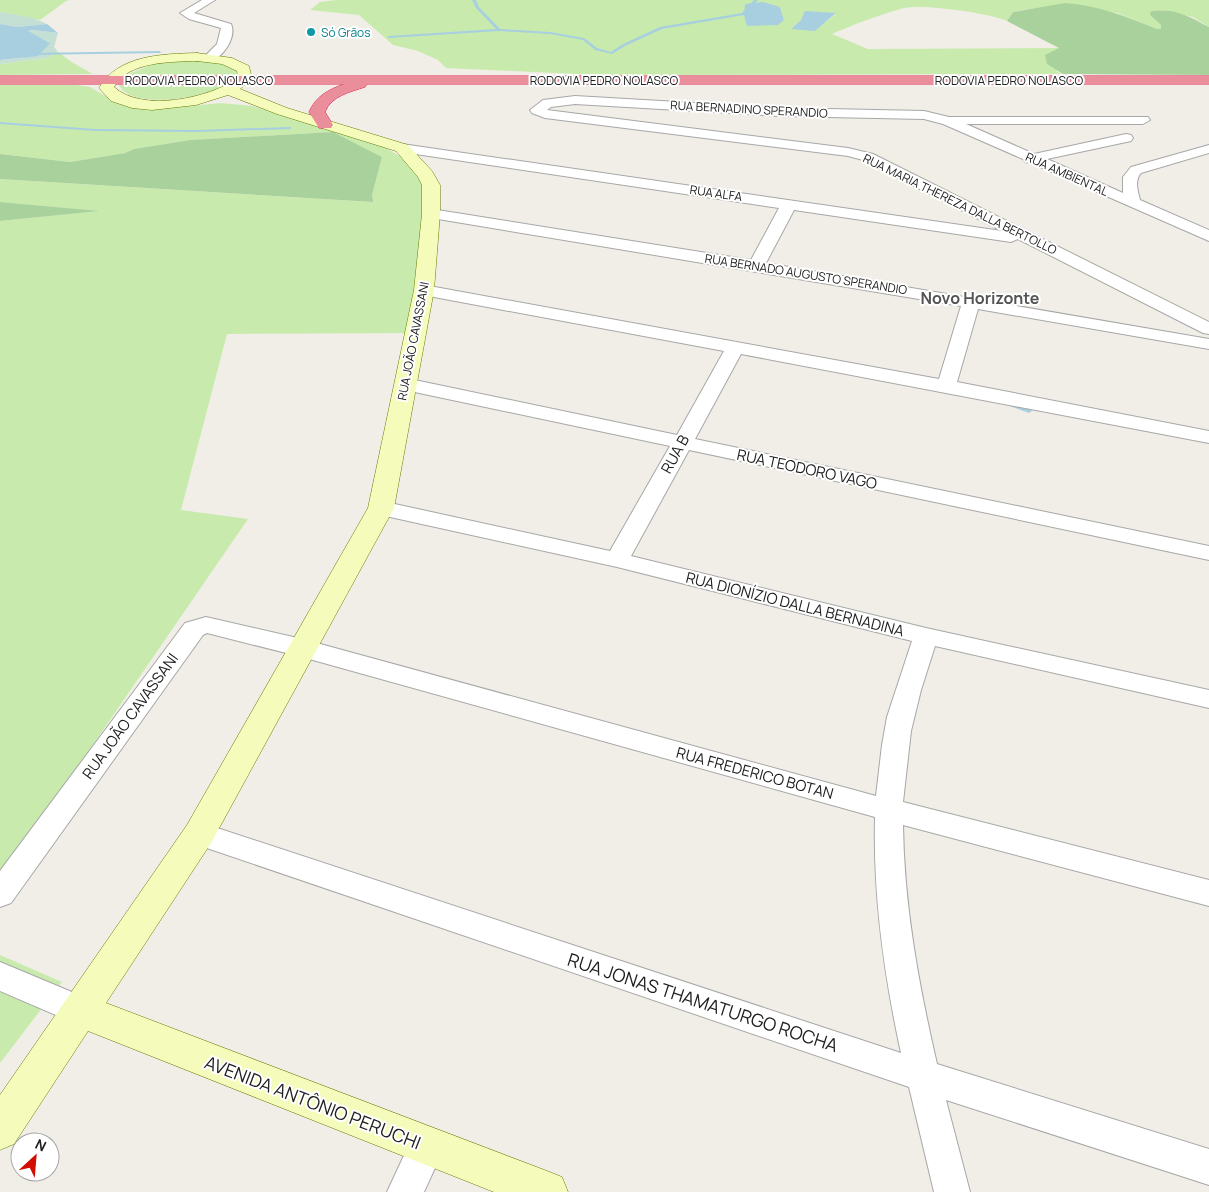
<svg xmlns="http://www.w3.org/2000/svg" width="1209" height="1192" viewBox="0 0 1209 1192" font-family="Manrope,sans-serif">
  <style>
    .grass { fill: #c8ebad; fill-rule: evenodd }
    .forest { fill: #a8d19b }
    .wetland { fill: #c4dfd4 }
    .water { fill: #a7cfdf }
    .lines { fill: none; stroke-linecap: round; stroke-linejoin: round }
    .stream { fill: #a7cfdf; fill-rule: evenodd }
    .street-casing { stroke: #a7a7a7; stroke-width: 2 }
    .secondary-casing { stroke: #677c03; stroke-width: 1 }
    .highway-casing { stroke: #de2559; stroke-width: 1 }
    .street { fill: #fff; fill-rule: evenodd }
    .secondary { fill: #f4fbbb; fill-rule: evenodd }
    .highway { fill: #e98e9a; fill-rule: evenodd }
    .culture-dot { fill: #0f9aa8; stroke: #fff; stroke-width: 2 }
    .labels { text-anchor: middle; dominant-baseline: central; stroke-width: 4; stroke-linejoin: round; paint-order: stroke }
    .far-culture-label { font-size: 12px; fill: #0d838f; stroke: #fff; text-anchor: start }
    .far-street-label { font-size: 12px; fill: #202020; stroke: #fff }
    .street-label { font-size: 15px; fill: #202020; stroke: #fff }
    .far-district-label { font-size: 16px; font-weight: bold; fill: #535353; stroke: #fff }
    .near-street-label { font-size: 18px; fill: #202020; stroke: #fff }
  </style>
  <rect width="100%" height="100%" fill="#f1eee7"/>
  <g class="grass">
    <polygon points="0,0 70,0 66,1 40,20 0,12"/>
    <path d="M336,0H1209V27L1193,17L1161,10L1151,16L1161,25V29H1157L1117,13L1071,4L1022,10L1013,12L1007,21C990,13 923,4 905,8C886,12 850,26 832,34L868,49L1061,48L1057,72L1063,74L598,75L446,68L438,60L418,51L393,45L359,15L310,10L320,2ZM780,7L784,20L747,26ZM836,14L817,29H791L801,20Z"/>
    <polygon points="58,52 73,63 93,74 0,75 0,64 47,58"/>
    <polygon points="194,60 229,65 236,70 237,75 126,75 153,64"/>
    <path d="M231,84C211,96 132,112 119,85Z"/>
    <polygon points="0,85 77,85 90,87 110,99 159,107 191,106 221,103 252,106 379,144 411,163 425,180 419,333 227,334 181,510 248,519 0,880 0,221 96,211 0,202 0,179 372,202 372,195 382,157 333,132 190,140 134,149 125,153 70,162 0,154"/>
    <polygon points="0,955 62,982 0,1063"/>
  </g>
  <g class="forest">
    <path d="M1065,3C1098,5 1127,17 1157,29H1161V25L1151,16L1150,13L1152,11C1176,8 1190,17 1209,27V75L1063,74L1047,64L1045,55L1059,48L1007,21L1013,12Z"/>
    <polygon points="333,132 382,157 372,195 373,202 0,179 0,154 70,162 125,153 134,149 190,140"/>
    <polygon points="0,202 99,211 0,221"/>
  </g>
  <g class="wetland">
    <polygon points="0,12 33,18 47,24 17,27 0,24"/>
    <path d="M34,30L58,33L54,47L58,52L47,58L0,64V60C19,58 37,58 49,42L27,32Z"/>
  </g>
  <g class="water">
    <polygon points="763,2 780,7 784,20 778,25 747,26 744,15 745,4"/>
    <polygon points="805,11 836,13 815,31 791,29 801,20"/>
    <polygon points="0,24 17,27 47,24 58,33 34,30 28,31 50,43 38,56 0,60"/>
  </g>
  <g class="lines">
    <g class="stream">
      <polygon points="472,0 476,0 479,7 500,29 550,32 584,38 597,48 611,52 623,44 660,27 742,13 754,0 758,0 744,15 662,29 625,46 612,54 595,50 583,40 550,34 499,31 389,38 387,37 389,36 496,29 476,8"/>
      <polygon points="160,51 161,53 29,55 27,54 29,53"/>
      <polygon points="0,122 95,129 197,130 290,127 292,128 290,129 197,132 95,131 0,124"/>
      <polygon points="1012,403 1031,410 1032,411 1029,413 1010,406 1010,404"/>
    </g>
    <g class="street-casing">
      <g id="street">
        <path d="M202,0H215L194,13L231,24C237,37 223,58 209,62L203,58L217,44L221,28L189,19L180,13Z"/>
        <path d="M575,96L779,108L924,111L949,117H1148L1150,120L1143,124H966L1034,154L1126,134L1131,135L1133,138L1131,141L1047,159L1123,193V177L1131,167L1209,145V153L1141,173C1134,181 1138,191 1140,200L1209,230V241L1031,163L1025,162L1023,159L943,124L924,119L779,116L575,104L551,107L547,110L848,148L873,154L1209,322V334L1203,333L1018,239L1011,242L794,210L766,263L1209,339V349L978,309L957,382L1209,431V443L741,354L695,439L1209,546V560L689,450L631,556L926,628L1209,690V708L935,646L921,690L911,731L903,802L1209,880V906L903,825C904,906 919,986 937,1064L1209,1149V1185L946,1100L970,1192H934L909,1087L189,842L185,834L189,826L199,822L901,1053C884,975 873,897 875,817L302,657L207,633L203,635L11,903L0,907V871L185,623L206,617L302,639L876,796L882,745L887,717L912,641L617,567L381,515L373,513L370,508L373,503L381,501L610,551L670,446L405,390L398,388L395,384L398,380L405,378L677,435L724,351L418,294L415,290L418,286L424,285L939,379L961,306L426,217L423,214L426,211L431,209L751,260L779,208L402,152L395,148L397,145L402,144L1002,231L863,160L848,156L545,118L532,113L530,110L543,100Z"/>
        <polygon points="0,962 91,1000 95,1010 91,1020 79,1025 0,991"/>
        <polygon points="427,1128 440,1134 445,1146 424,1192 387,1192 414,1134"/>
      </g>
    </g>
    <g class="secondary-casing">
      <path id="secondary" d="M197,53L232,58L249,66L252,79L240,89L287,108L408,145L432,171L440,185V214L434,290L394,508L211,843L106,1003L547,1171L562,1177L568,1192H494L88,1031L14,1144L0,1150V1095L187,825L368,508L414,290L422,214V185L418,177L396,151L277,114L228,95L196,105L152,110L132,108L111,101L99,88C118,55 162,54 197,53ZM197,61L222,64L237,71L238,78C210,98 142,113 114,87C128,61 171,62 197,61Z"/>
    </g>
    <g class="highway-casing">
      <path id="highway" d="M0,76H1209V84H367L365,87C350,92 331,96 325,112L333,125L331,128H319L309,112C316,96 328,90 344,84H0Z"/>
    </g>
    <use href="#street" class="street"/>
    <use href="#secondary" class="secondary"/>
    <use href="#highway" class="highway"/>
  </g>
  <circle class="culture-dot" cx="311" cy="32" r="5"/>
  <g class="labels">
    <g class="far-culture-label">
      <text x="321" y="32">Só Grãos</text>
    </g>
    <g class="far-street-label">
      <text x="199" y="80">RODOVIA PEDRO NOLASCO</text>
      <text x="604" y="80">RODOVIA PEDRO NOLASCO</text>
      <text x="1009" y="80">RODOVIA PEDRO NOLASCO</text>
      <text transform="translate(749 109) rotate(3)">RUA BERNADINO SPERANDIO</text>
      <text transform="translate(1067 174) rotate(24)">RUA AMBIENTAL</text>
      <text transform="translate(716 193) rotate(8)">RUA ALFA</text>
      <text transform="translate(960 204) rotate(26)">RUA MARIA THEREZA DALLA BERTOLLO</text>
      <text transform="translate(806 274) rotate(9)">RUA BERNADO AUGUSTO SPERANDIO</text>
      <text transform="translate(413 341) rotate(-79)">RUA JOÃO CAVASSANI</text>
    </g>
    <g class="street-label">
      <text transform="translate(675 454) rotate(-61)">RUA B</text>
      <text transform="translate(807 469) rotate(12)">RUA TEODORO VAGO</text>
      <text transform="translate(795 604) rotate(14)">RUA DIONÍZIO DALLA BERNADINA</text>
      <text transform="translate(130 716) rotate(-54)">RUA JOÃO CAVASSANI</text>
      <text transform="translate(755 773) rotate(15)">RUA FREDERICO BOTAN</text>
    </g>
    <g class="far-district-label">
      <text x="980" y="298">Novo Horizonte</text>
    </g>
    <g class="near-street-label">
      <text transform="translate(703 1002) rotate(18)">RUA JONAS THAMATURGO ROCHA</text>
      <text transform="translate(313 1102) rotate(21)">AVENIDA ANTÔNIO PERUCHI</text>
    </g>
  </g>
  <g transform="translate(35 1157) rotate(26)"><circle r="24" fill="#ffffff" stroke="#a6a6a6"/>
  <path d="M0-4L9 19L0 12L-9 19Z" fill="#d10c00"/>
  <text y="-8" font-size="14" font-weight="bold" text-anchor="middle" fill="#202020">N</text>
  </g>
</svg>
